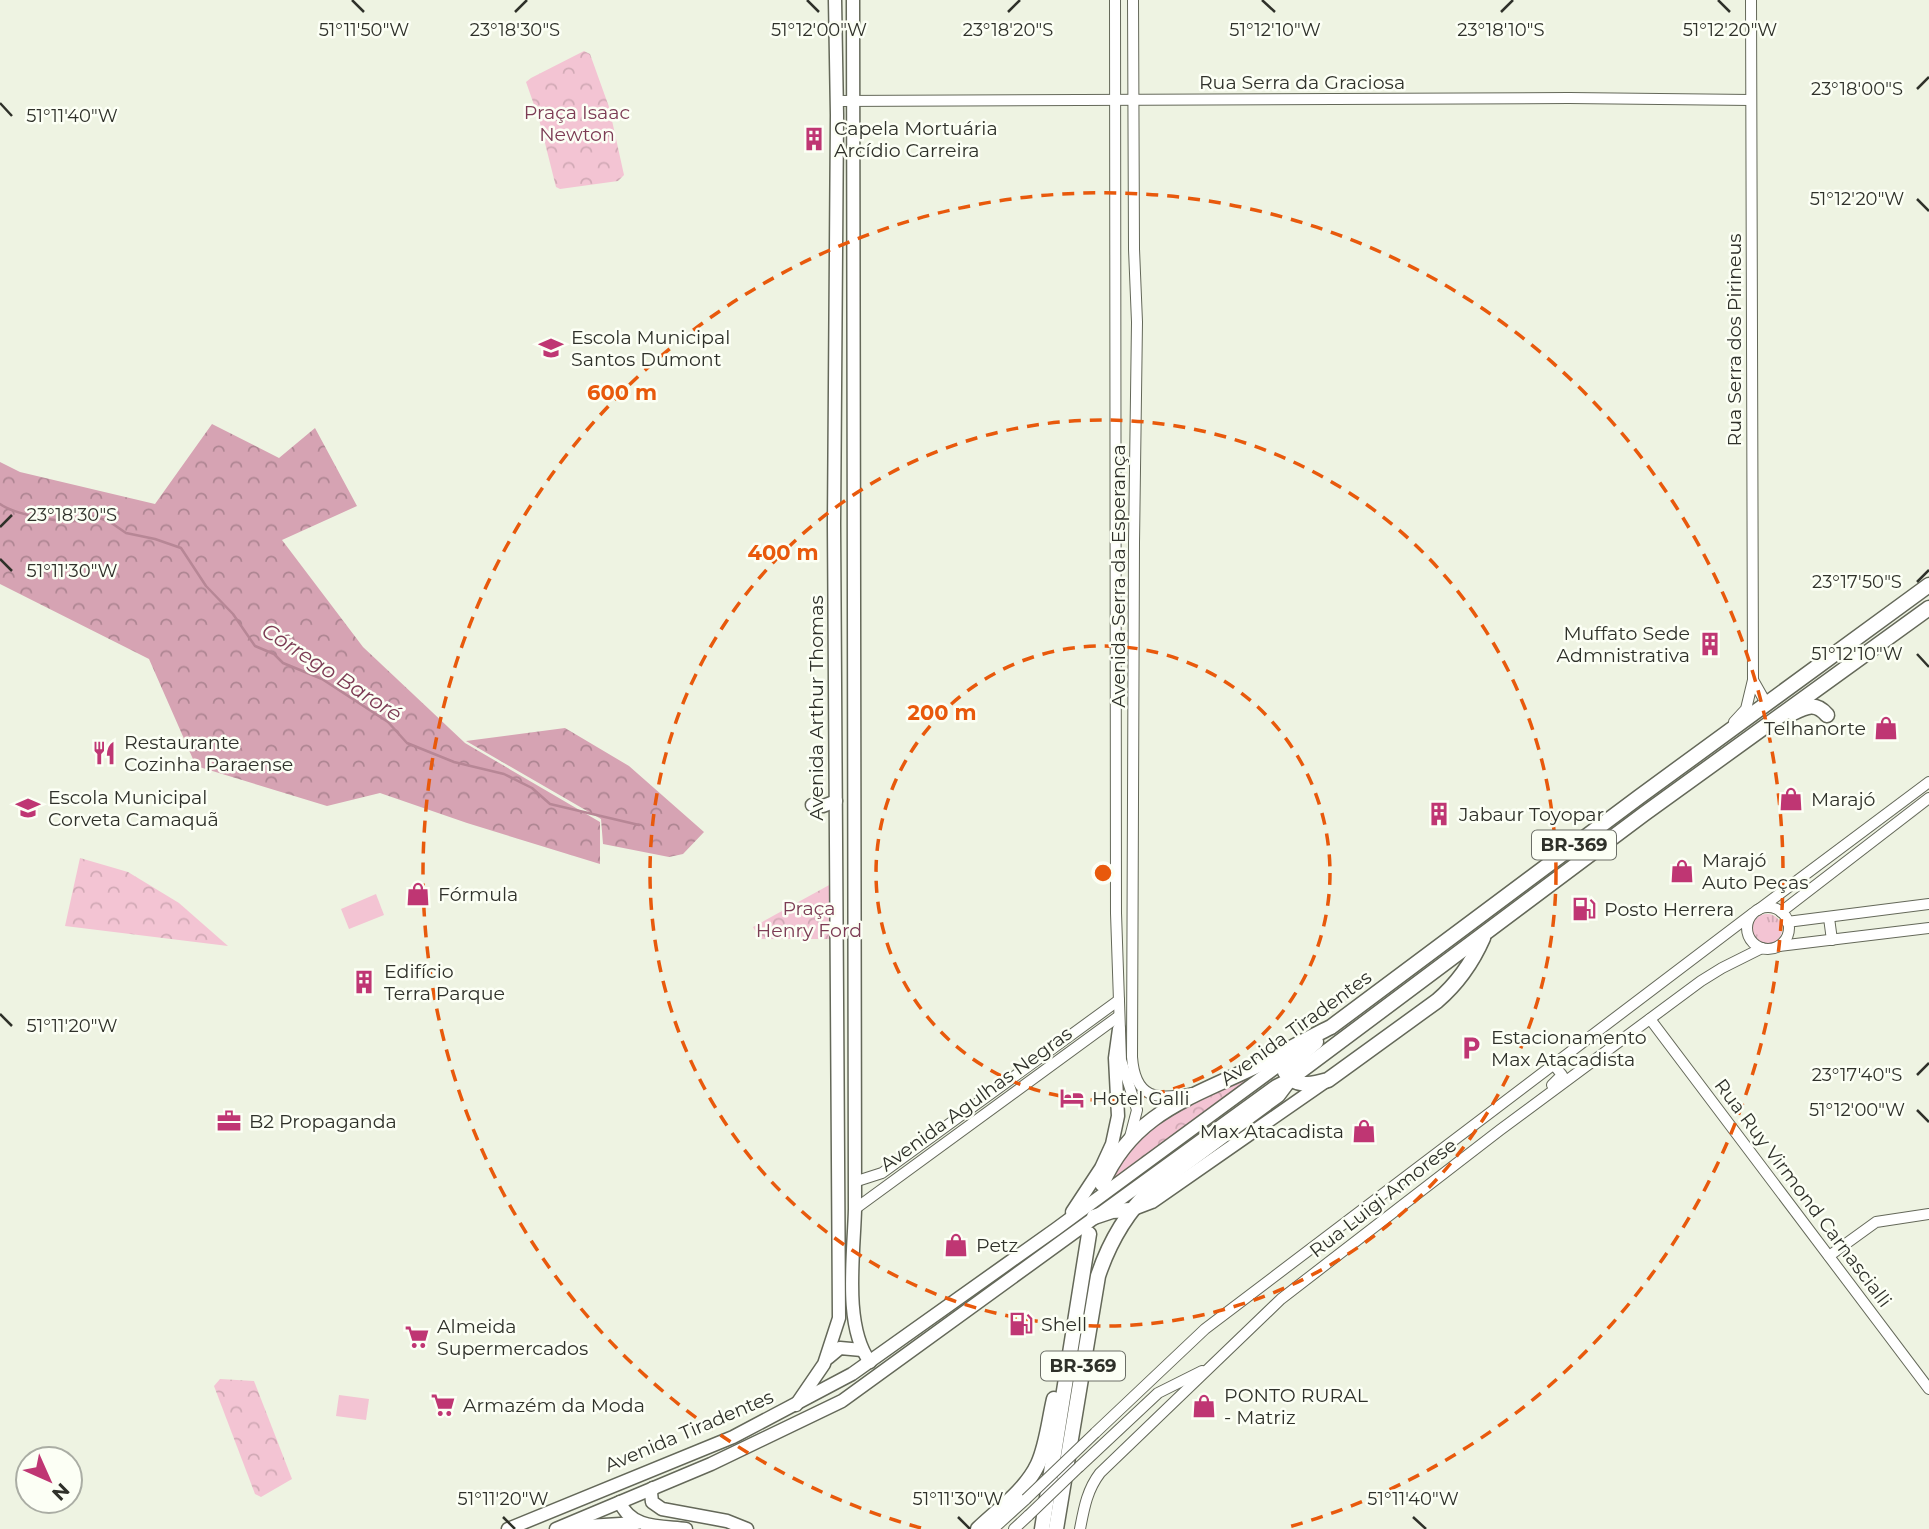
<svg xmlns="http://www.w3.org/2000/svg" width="1929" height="1529" viewBox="0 0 1929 1529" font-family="Montserrat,sans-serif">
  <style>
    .grass { fill: url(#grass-tufts) }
    .forest { fill: url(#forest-crowns) }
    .park { fill: url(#park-crowns) }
    .pitch { fill: #f3c4d3 }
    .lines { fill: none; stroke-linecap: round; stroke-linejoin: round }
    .stream { stroke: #b78796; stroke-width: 2.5 }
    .minor-casing { stroke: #646859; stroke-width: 12 }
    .major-casing { stroke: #646859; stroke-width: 15 }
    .highway-casing { stroke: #646859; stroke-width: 17 }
    .minor { stroke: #fff; stroke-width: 10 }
    .major { stroke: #fff; stroke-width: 12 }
    .highway { stroke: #fff; stroke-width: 14 }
    .minor-bridge-casing { stroke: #646859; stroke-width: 12; stroke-linecap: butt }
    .minor-bridge { stroke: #fff; stroke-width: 10 }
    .ticks { fill: none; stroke: #2f312a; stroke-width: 2.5 }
    .ring { fill: none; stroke: #e8590c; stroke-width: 3.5; stroke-dasharray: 12 9 }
    .labels { text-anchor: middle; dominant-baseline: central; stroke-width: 5; stroke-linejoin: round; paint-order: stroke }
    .shield { fill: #fcfff5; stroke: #6c6f67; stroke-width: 2 }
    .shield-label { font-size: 18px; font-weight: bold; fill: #2f312a }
    .street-label { font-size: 19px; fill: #2f312a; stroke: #fcfff5 }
    .park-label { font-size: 19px; fill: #7c3c54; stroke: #fcfff5 }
    .poi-label { font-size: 19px; fill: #2f312a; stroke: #fcfff5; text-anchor: start }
    .water-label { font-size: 21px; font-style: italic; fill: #7c3c54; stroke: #fcfff5 }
    .ticks-label { font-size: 18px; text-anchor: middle; fill: #2f312a; stroke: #fcfff5; stroke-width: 5; stroke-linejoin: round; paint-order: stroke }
    .centre { fill: #e8590c; stroke: #fcfff5; stroke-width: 3.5 }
    .ring-label { font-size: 21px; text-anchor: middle; font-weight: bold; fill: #e8590c; stroke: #fcfff5; stroke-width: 5; stroke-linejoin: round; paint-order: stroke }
  </style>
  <defs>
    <pattern id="grass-tufts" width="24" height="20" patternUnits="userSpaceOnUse" patternTransform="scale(1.75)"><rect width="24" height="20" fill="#f3c4d3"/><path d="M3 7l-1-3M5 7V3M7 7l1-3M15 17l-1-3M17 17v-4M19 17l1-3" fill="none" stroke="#d1a9b5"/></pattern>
    <pattern id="forest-crowns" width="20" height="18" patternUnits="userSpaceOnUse" patternTransform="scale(1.75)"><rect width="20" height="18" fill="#d6a3b3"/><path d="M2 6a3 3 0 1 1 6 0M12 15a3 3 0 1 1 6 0" fill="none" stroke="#ae8592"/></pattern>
    <pattern id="park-crowns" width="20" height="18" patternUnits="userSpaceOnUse" patternTransform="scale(1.75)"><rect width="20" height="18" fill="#f3c4d3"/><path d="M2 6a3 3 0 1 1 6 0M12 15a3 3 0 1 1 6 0" fill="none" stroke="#d1a9b5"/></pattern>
  </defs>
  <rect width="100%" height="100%" fill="#eef3e2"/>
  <circle class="grass" cx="1767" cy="929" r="15"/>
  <g class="forest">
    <polygon points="212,424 279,458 315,428 357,506 282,540 363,647 465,743 600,822 600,864 467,823 380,793 327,806 196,766 149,659 0,584 0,462 20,472 155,504"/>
    <polygon points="565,728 629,766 704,832 683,854 669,857 603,844 601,819 466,741"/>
  </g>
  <g class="park">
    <polygon points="584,51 590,54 609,107 624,175 618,181 560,189 556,187 539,119 526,82 531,78"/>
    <polygon points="80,858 128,872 179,903 228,946 65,926"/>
    <polygon points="831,884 830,939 760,939 753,927"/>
    <path d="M1276,1061L1114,1178C1142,1115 1219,1089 1276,1061Z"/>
    <polygon points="220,1379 254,1381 292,1479 261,1497 255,1494 214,1386"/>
  </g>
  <g class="pitch">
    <polygon points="376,894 384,915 349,929 341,909"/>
    <polygon points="339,1395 369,1399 366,1420 336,1416"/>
  </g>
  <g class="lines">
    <path class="stream" d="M0,504C16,516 79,528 94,516L110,522L126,533L155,539L181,548L206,586L233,614L255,646L274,654L283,663L322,679L388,722L407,743L454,762L504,774L532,788L550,804L639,825"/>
    <g class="minor-casing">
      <g id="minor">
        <polyline points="1115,0 1116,913 1121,1060 1137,1110 1130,1137"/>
        <path d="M1133,0L1134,249L1137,322L1134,543L1132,1057C1135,1098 1156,1101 1191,1093"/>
        <polyline points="837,101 1569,98 1751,100"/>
        <polyline points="1753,680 1766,703"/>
        <polyline points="1734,722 1746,709 1753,680 1751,0"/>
        <circle cx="1768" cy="928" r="21"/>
        <polyline points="1758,910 1929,782"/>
        <polyline points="1781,912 1929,798"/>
        <polyline points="1829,918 1832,940"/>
        <polyline points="1787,922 1929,904"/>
        <polyline points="1779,946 1929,928"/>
        <polyline points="1650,1019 1929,1389"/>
        <polyline points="1552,1085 1562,1075 1554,1065"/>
        <polyline points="854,1182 882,1173 1119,1000"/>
        <polyline points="855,1209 1119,1016"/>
        <polyline points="1829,1256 1876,1222 1929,1214"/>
        <polyline points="1095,1433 1205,1329 1752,914"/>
        <polyline points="1079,1467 1158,1393 1202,1371"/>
        <polyline points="993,1529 1026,1499"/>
        <polyline points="1014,1529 1029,1515"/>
        <path d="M1080,1529C1084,1508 1087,1490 1100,1473L1281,1299L1500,1130L1701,981L1722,968L1762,948"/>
      </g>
    </g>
    <g class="major-casing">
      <g id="major">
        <path d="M853,0L855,1209C854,1254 843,1326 870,1362"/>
        <polyline points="812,805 823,806 836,801"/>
        <polyline points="1131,1210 1152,1202 1326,1081"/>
        <polyline points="1072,1212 1101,1168 1112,1144 1118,1116 1115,1058 1119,1029"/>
        <polyline points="828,1358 840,1348 862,1350"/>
        <polyline points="796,1405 824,1364 839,1318 834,524 837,115 835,0"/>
        <polyline points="653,1488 651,1493 652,1502 662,1509 727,1521 747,1529"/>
        <path d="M620,1502C631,1529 660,1526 686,1529"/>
        <polyline points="571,1527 637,1523"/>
        <polyline points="508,1529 733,1437 852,1374 1056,1229 1294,1054"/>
        <polyline points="556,1529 711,1464 842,1401 1276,1086 1290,1079"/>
      </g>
    </g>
    <g class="highway-casing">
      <g id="highway">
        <path d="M1793,713C1807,706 1816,702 1827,715"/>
        <path d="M1316,1042L1289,1065L1285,1072C1296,1088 1311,1085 1328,1080L1437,1001C1458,983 1472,963 1483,938"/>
        <path d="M1102,1184C1132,1115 1187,1099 1250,1069C1278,1056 1304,1040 1331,1027L1639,797L1929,585"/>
        <polyline points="1094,1217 1112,1211 1131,1210"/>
        <path d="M978,1529C998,1510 1026,1490 1038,1464C1047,1444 1049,1420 1054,1399"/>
        <polyline points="1042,1529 1089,1234"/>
        <path d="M1056,1529L1098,1276C1109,1243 1127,1212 1152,1188L1278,1095L1290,1079L1644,814L1929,608"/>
      </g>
    </g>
    <use href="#minor" class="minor"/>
    <use href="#major" class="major"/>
    <use href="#highway" class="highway"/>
    <g class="minor-bridge-casing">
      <g id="minor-bridge">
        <polyline points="1026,1499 1095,1433"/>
        <polyline points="1029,1515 1079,1467"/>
      </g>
    </g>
    <use href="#minor-bridge" class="minor-bridge"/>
  </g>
  <path class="ticks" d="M352,0L364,12M807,0L819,12M1262,0L1275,12M1718,0L1730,12M515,12L527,0M1008,12L1020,0M1501,12L1513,0M1917,89L1929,77M0,103L12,116M1917,199L1929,211M0,527L12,515M0,559L12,571M1917,582L1929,570M1917,654L1929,667M0,1014L12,1026M1917,1075L1929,1063M1917,1110L1929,1122M503,1517L515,1529M958,1517L970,1529M1413,1517L1426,1529"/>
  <g class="ring">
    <circle cx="1103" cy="873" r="227"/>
    <circle cx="1103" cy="873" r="453"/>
    <path d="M921 1528A680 680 0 1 1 1285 1528"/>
  </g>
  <defs>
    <g id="building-bare" transform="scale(1.89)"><path d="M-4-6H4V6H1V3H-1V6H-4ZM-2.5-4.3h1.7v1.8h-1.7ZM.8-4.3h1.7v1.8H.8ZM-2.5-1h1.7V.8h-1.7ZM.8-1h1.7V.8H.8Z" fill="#bf3673" stroke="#fcfff5" stroke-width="2.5" paint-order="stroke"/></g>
    <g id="school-bare" transform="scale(1.89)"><path d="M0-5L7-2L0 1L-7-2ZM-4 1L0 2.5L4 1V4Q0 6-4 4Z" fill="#bf3673" stroke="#fcfff5" stroke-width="2.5" paint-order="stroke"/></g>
    <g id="shop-bare" transform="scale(1.89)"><path d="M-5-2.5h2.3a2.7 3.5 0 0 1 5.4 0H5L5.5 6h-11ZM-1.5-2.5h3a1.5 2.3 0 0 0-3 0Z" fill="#bf3673" stroke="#fcfff5" stroke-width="2.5" paint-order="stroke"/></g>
    <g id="restaurant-bare" transform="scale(1.89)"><path d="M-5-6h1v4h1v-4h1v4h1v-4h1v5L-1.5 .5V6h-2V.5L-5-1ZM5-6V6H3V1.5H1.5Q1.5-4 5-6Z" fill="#bf3673" stroke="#fcfff5" stroke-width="2.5" paint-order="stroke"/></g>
    <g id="fuel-bare" transform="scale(1.89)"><path d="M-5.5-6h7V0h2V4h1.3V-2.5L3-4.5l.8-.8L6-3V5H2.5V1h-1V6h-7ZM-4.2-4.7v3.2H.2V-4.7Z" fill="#bf3673" stroke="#fcfff5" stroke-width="2.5" paint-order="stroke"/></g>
    <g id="parking-bare" transform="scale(1.89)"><path d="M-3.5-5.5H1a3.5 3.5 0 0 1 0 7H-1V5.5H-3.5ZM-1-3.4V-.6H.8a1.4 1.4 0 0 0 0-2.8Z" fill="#bf3673" stroke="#fcfff5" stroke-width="2.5" paint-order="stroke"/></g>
    <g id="hotel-bare" transform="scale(1.89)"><path d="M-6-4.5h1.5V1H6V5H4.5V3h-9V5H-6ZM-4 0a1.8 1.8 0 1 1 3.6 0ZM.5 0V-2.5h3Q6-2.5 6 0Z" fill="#bf3673" stroke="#fcfff5" stroke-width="2.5" paint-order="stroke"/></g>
    <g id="office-bare" transform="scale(1.89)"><path d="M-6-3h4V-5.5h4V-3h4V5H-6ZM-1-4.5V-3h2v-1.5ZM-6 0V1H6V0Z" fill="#bf3673" stroke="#fcfff5" stroke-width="2.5" paint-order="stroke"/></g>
    <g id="supermarket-bare" transform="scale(1.89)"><path d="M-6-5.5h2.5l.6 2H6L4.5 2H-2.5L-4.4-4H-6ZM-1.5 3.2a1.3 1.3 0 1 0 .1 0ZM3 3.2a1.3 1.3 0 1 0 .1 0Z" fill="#bf3673" stroke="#fcfff5" stroke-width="2.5" paint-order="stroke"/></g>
  </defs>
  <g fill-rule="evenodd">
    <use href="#building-bare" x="814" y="139"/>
    <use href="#school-bare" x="551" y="348"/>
    <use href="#building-bare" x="1710" y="644"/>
    <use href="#shop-bare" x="1886" y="728"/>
    <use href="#restaurant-bare" x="104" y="753"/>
    <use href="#shop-bare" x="1791" y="799"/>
    <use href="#school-bare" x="28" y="808"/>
    <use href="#building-bare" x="1439" y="814"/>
    <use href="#shop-bare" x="1682" y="871"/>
    <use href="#shop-bare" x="418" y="894"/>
    <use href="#fuel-bare" x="1584" y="909"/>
    <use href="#building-bare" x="364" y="982"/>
    <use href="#parking-bare" x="1471" y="1048"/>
    <use href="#hotel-bare" x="1072" y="1098"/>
    <use href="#office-bare" x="229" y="1121"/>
    <use href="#shop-bare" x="1364" y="1131"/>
    <use href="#shop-bare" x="956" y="1245"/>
    <use href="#fuel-bare" x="1021" y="1324"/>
    <use href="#supermarket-bare" x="417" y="1337"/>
    <use href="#supermarket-bare" x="443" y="1405"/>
    <use href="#shop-bare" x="1204" y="1406"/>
  </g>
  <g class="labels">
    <g class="shield">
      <rect x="1532" y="830.5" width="84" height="29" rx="5"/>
      <rect x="1041" y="1351.5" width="84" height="29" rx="5"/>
    </g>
    <g class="shield-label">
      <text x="1574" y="845">BR-369</text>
      <text x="1083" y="1366">BR-369</text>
    </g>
    <g class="street-label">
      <text x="1302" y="82">Rua Serra da Graciosa</text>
      <text transform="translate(1734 340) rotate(-90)">Rua Serra dos Pirineus</text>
      <text transform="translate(1118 576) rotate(-90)">Avenida Serra da Esperança</text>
      <text transform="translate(816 708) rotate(-90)">Avenida Arthur Thomas</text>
      <text transform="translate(1296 1028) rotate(-36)">Avenida Tiradentes</text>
      <text transform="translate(976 1099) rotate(-36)">Avenida Agulhas Negras</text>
      <text transform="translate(1803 1193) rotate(53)">Rua Ruy Virmond Carnascialli</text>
      <text transform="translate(1383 1198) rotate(-38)">Rua Luigi Amorese</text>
      <text transform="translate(689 1431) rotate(-23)">Avenida Tiradentes</text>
    </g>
    <g class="park-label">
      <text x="577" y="112">Praça Isaac<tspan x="577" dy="22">Newton</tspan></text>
      <text x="809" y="908">Praça<tspan x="809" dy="22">Henry Ford</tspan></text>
    </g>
    <g class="poi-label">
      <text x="834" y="128">Capela Mortuária<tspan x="834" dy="22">Arcídio Carreira</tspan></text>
      <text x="571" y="337">Escola Municipal<tspan x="571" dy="22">Santos Dumont</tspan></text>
      <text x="1690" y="633" text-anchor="end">Muffato Sede<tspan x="1690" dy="22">Admnistrativa</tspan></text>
      <text x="1866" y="728" text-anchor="end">Telhanorte</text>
      <text x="124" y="742">Restaurante<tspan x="124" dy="22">Cozinha Paraense</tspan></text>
      <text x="48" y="797">Escola Municipal<tspan x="48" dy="22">Corveta Camaquã</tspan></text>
      <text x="1811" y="799">Marajó</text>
      <text x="1459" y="814">Jabaur Toyopar</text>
      <text x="1702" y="860">Marajó<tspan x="1702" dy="22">Auto Peças</tspan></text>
      <text x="438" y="894">Fórmula</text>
      <text x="1604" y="909">Posto Herrera</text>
      <text x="384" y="971">Edifício<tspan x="384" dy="22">Terra Parque</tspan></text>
      <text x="1491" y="1037">Estacionamento<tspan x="1491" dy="22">Max Atacadista</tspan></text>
      <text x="1092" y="1098">Hotel Galli</text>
      <text x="249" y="1121">B2 Propaganda</text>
      <text x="1344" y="1131" text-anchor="end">Max Atacadista</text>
      <text x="976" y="1245">Petz</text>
      <text x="1041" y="1324">Shell</text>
      <text x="437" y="1326">Almeida<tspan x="437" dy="22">Supermercados</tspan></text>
      <text x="1224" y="1395">PONTO RURAL<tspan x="1224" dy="22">- Matriz</tspan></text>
      <text x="463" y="1405">Armazém da Moda</text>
    </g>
    <g class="water-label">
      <text transform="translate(332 672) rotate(33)">Córrego Baroré</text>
    </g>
  </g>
  <g class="ticks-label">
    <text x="364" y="36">51°11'50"W</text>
    <text x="515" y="36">23°18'30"S</text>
    <text x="819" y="36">51°12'00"W</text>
    <text x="1008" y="36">23°18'20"S</text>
    <text x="1275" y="36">51°12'10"W</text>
    <text x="1501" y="36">23°18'10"S</text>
    <text x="1730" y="36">51°12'20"W</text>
    <text x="1857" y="95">23°18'00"S</text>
    <text x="72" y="122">51°11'40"W</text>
    <text x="1857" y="205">51°12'20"W</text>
    <text x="72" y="521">23°18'30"S</text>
    <text x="72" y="577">51°11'30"W</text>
    <text x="1857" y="588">23°17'50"S</text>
    <text x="1857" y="660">51°12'10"W</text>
    <text x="72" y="1032">51°11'20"W</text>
    <text x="1857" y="1081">23°17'40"S</text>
    <text x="1857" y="1116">51°12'00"W</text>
    <text x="503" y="1505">51°11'20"W</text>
    <text x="958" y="1505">51°11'30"W</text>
    <text x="1413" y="1505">51°11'40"W</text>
  </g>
  <circle cx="1103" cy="873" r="10" class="centre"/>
  <g class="ring-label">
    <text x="622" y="400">600 m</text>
    <text x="783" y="560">400 m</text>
    <text x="942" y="720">200 m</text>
  </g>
  <g transform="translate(49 1480) rotate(135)"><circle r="33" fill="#fcfff5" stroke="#aaada4" stroke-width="2"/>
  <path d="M0-5L12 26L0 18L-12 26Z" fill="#bf3673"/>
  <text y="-10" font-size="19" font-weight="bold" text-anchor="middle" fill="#2f312a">N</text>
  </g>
</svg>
